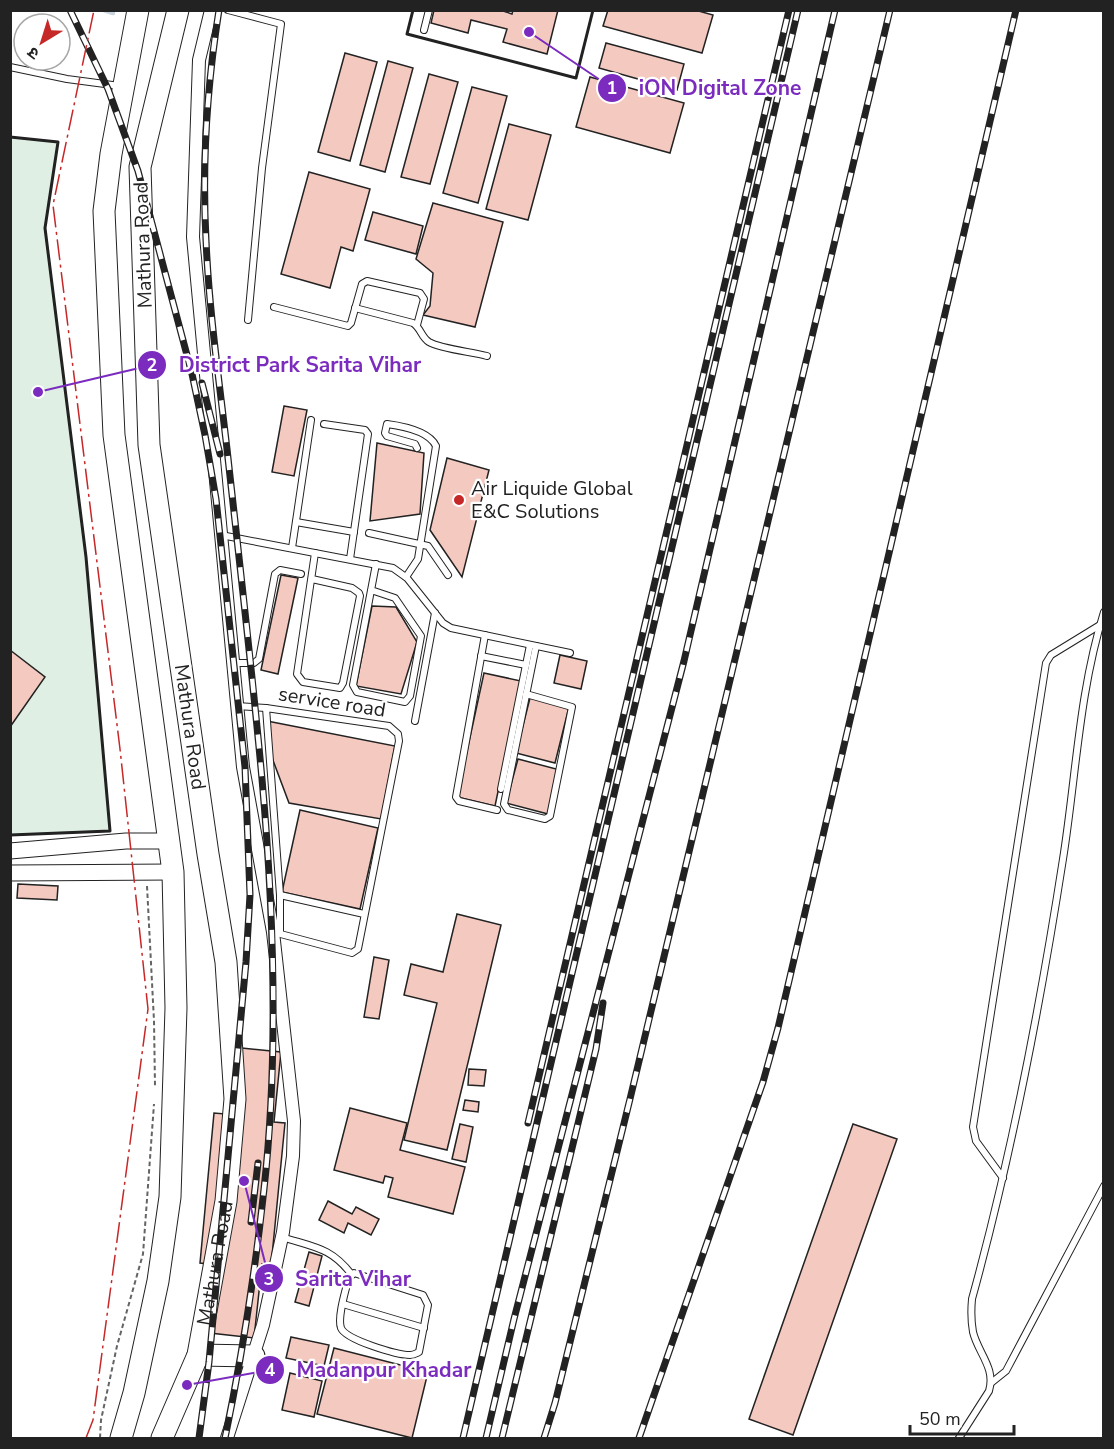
<svg xmlns="http://www.w3.org/2000/svg" width="1114" height="1449" viewBox="0 0 1114 1449" font-family="'Nunito Sans','Noto Sans Devanagari',sans-serif">
  <style>
    .green { fill: #e0efe3; stroke: #6f6f6f; stroke-width: 1.5 }
    .lines { fill: none; stroke-linecap: round; stroke-linejoin: round }
    .stream { stroke: #c7d3dd; stroke-width: 4.5 }
    .building { fill: #f3c9c0; stroke: #222; stroke-width: 1.5 }
    .service-casing { stroke: #222; stroke-width: 8 }
    .minor-casing { stroke: #222; stroke-width: 14 }
    .tertiary-casing { stroke: #222; stroke-width: 17 }
    .trunk-casing { stroke: #222; stroke-width: 23 }
    .path { stroke: #646464; stroke-width: 2; stroke-dasharray: 4.5 3; stroke-linecap: butt }
    .service { stroke: #fff; stroke-width: 6 }
    .minor { stroke: #fff; stroke-width: 12 }
    .tertiary { stroke: #fff; stroke-width: 15 }
    .trunk { stroke: #fff; stroke-width: 21 }
    .rail-casing { stroke: #222; stroke-width: 7 }
    .rail { stroke: #fff; stroke-width: 4.5; stroke-dasharray: 14; stroke-linecap: butt }
    .wall { stroke: #222; stroke-width: 3 }
    .power { stroke: #c62828; stroke-width: 1.5; stroke-dasharray: 21 4.5 3 4.5; stroke-linecap: butt }
    .poi-dot { fill: #c62828; stroke: #fff; stroke-width: 2 }
    .labels { text-anchor: middle; dominant-baseline: central; stroke-width: 4.5; stroke-linejoin: round; paint-order: stroke }
    .street-label { font-size: 20px; fill: #222; stroke: #fff }
    .poi-label { font-size: 20px; fill: #222; stroke: #fff; text-anchor: start }
    .leader { fill: none; stroke: #7b2cbf; stroke-width: 2 }
    .callout-dot { fill: #7b2cbf; stroke: #fff; stroke-width: 2 }
    .mark-label { font-size: 18px; text-anchor: middle; font-weight: bold; fill: #fff }
    .callout-label { font-size: 21px; text-anchor: middle; font-weight: bold; fill: #7b2cbf; stroke: #fff; stroke-width: 4.5; stroke-linejoin: round; paint-order: stroke }
  </style>
  <rect width="100%" height="100%" fill="#fff"/>
  <polygon class="green" points="10,137 58,142 45,228 86,557 110,831 11,835"/>
  <g class="lines">
    <polyline class="stream" points="104,10 113,13"/>
  </g>
  <g class="building">
    <polygon points="434,10 500,10 512,14 513,10 558,10 547,54 503,42 507,29 471,20 468,33 431,23"/>
    <polygon points="608,10 695,10 713,15 702,53 603,26"/>
    <polygon points="606,43 684,64 677,90 599,68"/>
    <polygon points="345,53 377,62 350,161 318,152"/>
    <polygon points="388,61 413,68 385,172 360,165"/>
    <polygon points="429,74 458,82 430,184 401,177"/>
    <polygon points="590,77 684,103 670,153 576,127"/>
    <polygon points="472,87 507,96 478,203 443,193"/>
    <polygon points="509,124 551,135 528,220 486,209"/>
    <polygon points="309,172 370,189 353,251 341,247 330,288 281,274"/>
    <polygon points="433,203 503,222 475,327 423,315 430,306 433,273 416,259"/>
    <polygon points="373,212 423,226 416,254 365,240"/>
    <polygon points="284,406 307,410 294,476 272,472"/>
    <polygon points="377,443 424,453 420,514 370,521"/>
    <polygon points="447,458 489,470 462,577 430,530"/>
    <polygon points="281,575 298,578 278,674 261,670"/>
    <polygon points="372,606 396,607 417,642 401,694 356,686"/>
    <polygon points="10,650 45,677 10,727"/>
    <polygon points="560,655 587,661 581,689 554,683"/>
    <polygon points="484,673 521,681 495,806 457,797"/>
    <polygon points="530,698 569,707 555,763 516,753"/>
    <polygon points="267,721 395,746 381,819 289,803 271,755"/>
    <polygon points="518,759 560,770 548,814 506,803"/>
    <polygon points="300,810 378,828 360,909 282,892"/>
    <polygon points="18,884 58,886 57,900 17,898"/>
    <polygon points="457,914 501,925 447,1150 404,1140 437,1003 404,995 411,964 443,972"/>
    <polygon points="374,957 389,960 379,1019 364,1017"/>
    <polygon points="232,1047 281,1052 274,1122 285,1123 271,1266 262,1264 254,1338 201,1332 208,1264 200,1263 214,1113 225,1114"/>
    <polygon points="469,1069 486,1070 484,1086 468,1085"/>
    <polygon points="465,1100 479,1102 478,1112 463,1110"/>
    <polygon points="350,1108 407,1123 400,1150 465,1167 453,1214 388,1197 393,1178 385,1176 383,1183 334,1170"/>
    <polygon points="460,1124 473,1127 466,1162 452,1159"/>
    <polygon points="853,1124 897,1139 793,1435 749,1419"/>
    <polygon points="328,1201 352,1214 356,1207 379,1219 371,1235 348,1223 344,1233 319,1220"/>
    <polygon points="309,1252 322,1256 309,1306 295,1302"/>
    <polygon points="291,1337 329,1345 324,1366 286,1358"/>
    <polygon points="334,1348 428,1372 412,1438 317,1414"/>
    <polygon points="290,1373 322,1381 314,1417 282,1410"/>
  </g>
  <g class="lines">
    <g class="service-casing">
      <g id="service">
        <polyline points="228,10 281,24 262,168 248,320"/>
        <polyline points="424,30 429,10"/>
        <polyline points="10,67 67,79 120,86"/>
        <polyline points="274,307 348,326 351,323 362,284 367,281 420,293 424,299 417,325"/>
        <path d="M355,308L413,323C421,328 421,337 429,342C441,349 473,352 487,356"/>
        <polyline points="324,424 365,430 368,434 350,559"/>
        <polyline points="296,522 354,532"/>
        <polyline points="369,533 428,546 448,575"/>
        <polyline points="221,535 393,568 407,578 443,623 451,628 570,653"/>
        <polyline points="292,548 311,420"/>
        <path d="M406,577L418,559L436,446C429,431 402,426 387,424L385,433L387,436L415,444L417,448"/>
        <polyline points="312,579 352,588 359,593 360,596 343,683 340,688 303,682 297,674 315,553"/>
        <polyline points="371,590 395,598 421,636 410,696 405,702 357,692 353,685 376,564"/>
        <polyline points="485,635 456,797 459,801 497,810"/>
        <polyline points="481,656 526,665"/>
        <polyline points="233,663 254,663 259,659 275,574 280,570 301,574"/>
        <polyline points="526,694 572,707 550,816 545,819 508,810 504,804 536,646"/>
        <polyline points="237,706 266,708"/>
        <polyline points="415,721 435,613"/>
        <polyline points="501,789 530,645"/>
        <polyline points="280,895 364,914"/>
        <polyline points="273,932 352,953 358,949 399,741 398,734 389,726 266,708 280,895 280,933"/>
        <polyline points="1003,1178 976,1141 973,1127 1046,663 1051,655 1100,625"/>
        <path d="M282,1237C313,1247 331,1247 352,1275"/>
        <path d="M354,1273L423,1295L428,1305L419,1352C415,1354 414,1355 410,1355C397,1355 346,1340 341,1328C337,1317 346,1289 349,1277Z"/>
        <polyline points="343,1304 424,1328"/>
        <polyline points="991,1383 1006,1371 1104,1186"/>
        <path d="M959,1438L989,1391C996,1368 978,1353 973,1332C971,1321 971,1310 972,1299C1012,1154 1040,1007 1063,859C1076,777 1079,692 1104,612"/>
      </g>
    </g>
    <g class="minor-casing">
      <polyline id="minor" points="211,10 199,60 193,237 243,767 273,932 294,1121 293,1156 283,1232 271,1288 263,1325 227,1438"/>
    </g>
    <g class="tertiary-casing">
      <g id="tertiary">
        <polyline points="10,851 126,841 170,841"/>
        <polyline points="10,873 173,872"/>
      </g>
    </g>
    <g class="trunk-casing">
      <g id="trunk">
        <polyline points="198,1355 254,1356"/>
        <polyline points="121,1438 134,1393 158,1281 170,1197 176,1008 173,872 114,435 104,211 111,154 138,10"/>
        <path id="s1" d="M162,1438L198,1355L226,1201L235,1099L226,962L208,854L149,445L140,167L178,10"/>
      </g>
    </g>
    <g class="path">
      <polyline points="147,886 154,1021 155,1086"/>
      <polyline points="100,1438 101,1420 117,1346 143,1254 154,1104"/>
    </g>
    <use href="#service" class="service"/>
    <use href="#minor" class="minor"/>
    <use href="#tertiary" class="tertiary"/>
    <use href="#trunk" class="trunk"/>
    <g class="rail-casing">
      <g id="rail">
        <polyline points="70,10 108,89 138,171 192,374 205,435 216,499 245,767 250,895 246,962 209,1362 199,1438"/>
        <path d="M219,10C207,86 202,164 206,240C209,310 219,379 227,449C239,558 252,669 262,779C274,914 279,1054 264,1189C255,1273 242,1356 225,1438"/>
        <polyline points="202,383 220,454"/>
        <polyline points="528,1123 789,10"/>
        <polyline points="251,1222 258,1163"/>
        <polyline points="463,1438 798,10"/>
        <polyline points="486,1438 514,1319 684,661 835,10"/>
        <polyline points="502,1438 596,1049 603,1003"/>
        <polyline points="544,1438 555,1403 630,1099 890,10"/>
        <polyline points="639,1438 763,1082 778,1028 1016,10"/>
      </g>
    </g>
    <use href="#rail" class="rail"/>
    <g class="wall">
      <polyline points="413,10 407,34 576,78 593,10"/>
      <polyline points="10,137 58,142 45,228 86,557 110,831 10,835"/>
    </g>
    <polyline class="power" points="86,1438 93,1420 148,1009 120,749 53,205 94,10"/>
  </g>
  <circle class="poi-dot" cx="459" cy="500" r="6"/>
  <g class="labels">
    <g class="street-label">
      <text transform="translate(143 245) rotate(-92)">Mathura Road</text>
      <text transform="translate(332 702) rotate(9)">service road</text>
      <text transform="translate(190 727) rotate(82)">Mathura Road</text>
      <text stroke="none"><textPath href="#s1" startOffset="184">Mathura Road</textPath></text>
    </g>
    <g class="poi-label">
      <text x="471" y="488">Air Liquide Global<tspan x="471" dy="23">E&amp;C Solutions</tspan></text>
    </g>
  </g>
  <path class="leader" d="M529 32L612 88M38 392L152 365M244 1181L269 1278M187 1385L270 1370"/>
  <g class="callout-dot">
    <circle cx="529" cy="32" r="6"/>
    <circle cx="38" cy="392" r="6"/>
    <circle cx="244" cy="1181" r="6"/>
    <circle cx="187" cy="1385" r="6"/>
    <circle cx="612" cy="88" r="15"/>
    <circle cx="152" cy="365" r="15"/>
    <circle cx="269" cy="1278" r="15"/>
    <circle cx="270" cy="1370" r="15"/>
  </g>
  <g class="mark-label">
    <text x="612" y="94">1</text>
    <text x="152" y="371">2</text>
    <text x="269" y="1285">3</text>
    <text x="270" y="1376">4</text>
  </g>
  <g class="callout-label">
    <text x="720" y="95">iON Digital Zone</text>
    <text x="300" y="372">District Park Sarita Vihar</text>
    <text x="353" y="1286">Sarita Vihar</text>
    <text x="384" y="1377">Madanpur Khadar</text>
  </g>
  <rect width="1114" height="1449" fill="none" stroke="#222222" stroke-width="24"/>
  <g transform="translate(42 42) rotate(218)"><circle r="28" fill="#ffffff" stroke="#a7a7a7" stroke-width="1.5"/>
  <path d="M0-4.5L10 22L0 15L-10 22Z" fill="#c62828"/>
  <text y="-9" font-size="16" font-weight="bold" text-anchor="middle" fill="#222222">उ</text>
  </g>
  <path d="M910 1425v9h104v-9" fill="none" stroke="#222222" stroke-width="3"/>
  <text x="919" y="1425" font-size="18" fill="#222222" stroke="#ffffff" stroke-width="4.5" paint-order="stroke">50 m</text>
</svg>
